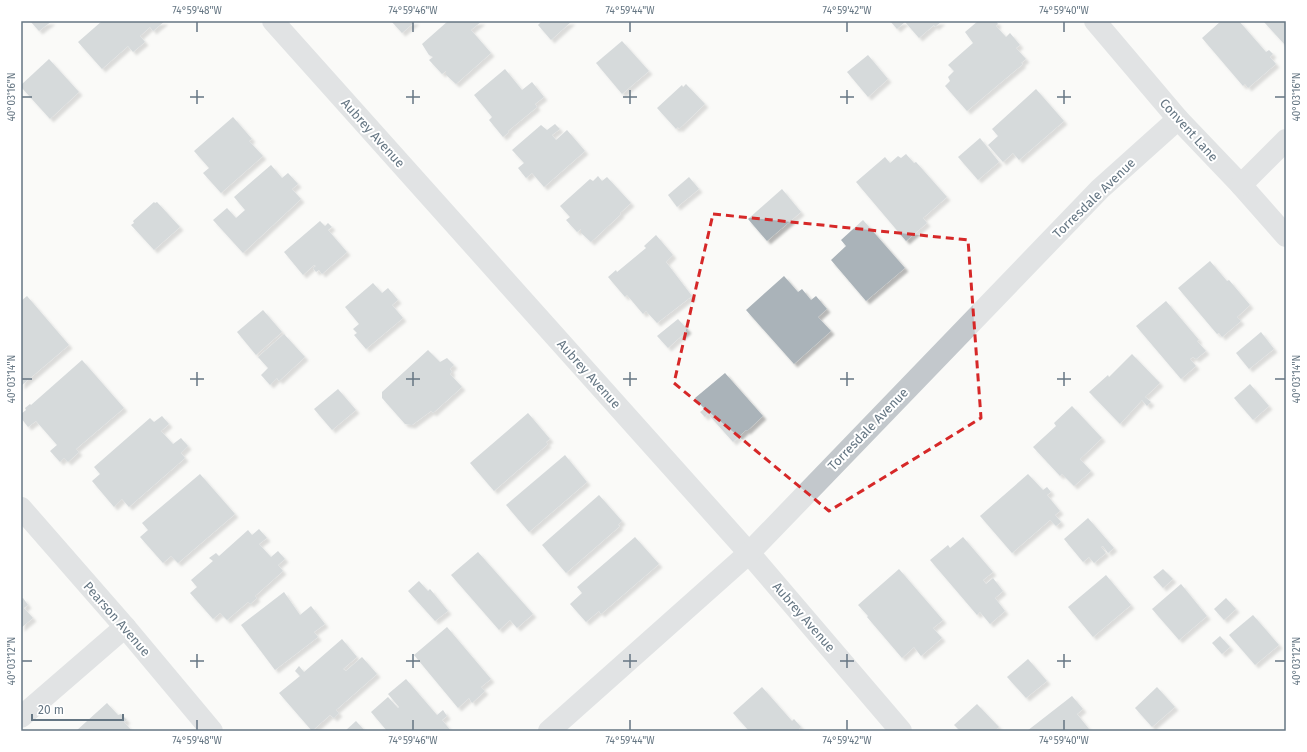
<svg xmlns="http://www.w3.org/2000/svg" width="1307" height="752" viewBox="0 0 1307 752" font-family="'Fira Sans',sans-serif">
  <style>
    .building { fill: #aab3b9; filter: url(#shadow) }
    .lines { fill: none; stroke-linecap: round; stroke-linejoin: round }
    .minor { stroke: #c3c8cc; stroke-width: 22 }
    .marked { fill: none; stroke: #d62828; stroke-width: 3; stroke-dasharray: 8 5; stroke-linejoin: round }
    .ticks { fill: none; stroke: #657683; stroke-width: 1.5 }
    .labels { text-anchor: middle; dominant-baseline: central; stroke-width: 4; stroke-linejoin: round; paint-order: stroke }
    .street-label { font-size: 13px; fill: #657683; stroke: #fff }
    .neatline { fill: none; stroke: #657683; stroke-width: 1.5 }
    .ticks-label { font-size: 10px; text-anchor: middle; fill: #657683 }
  </style>
  <defs>
    <filter id="shadow"><feDropShadow dx="3.5" dy="3.5" stdDeviation="1" flood-color="#0004"/></filter>
  </defs>
  <rect width="100%" height="100%" fill="#fafaf8"/>
  <g class="building">
    <polygon points="30,21 52,21 39,31"/>
    <polygon points="102,21 165,21 153,31 150,27 140,36 145,42 133,52 128,46 102,69 78,42"/>
    <polygon points="391,21 416,21 402,33"/>
    <polygon points="448,21 482,21 471,30 491,53 456,84 446,75 446,71 442,74 429,60 433,57 429,55 422,44"/>
    <polygon points="542,21 572,21 551,40 538,25"/>
    <polygon points="890,21 942,21 935,27 934,25 919,38 905,22 897,29"/>
    <polygon points="978,21 996,21 998,24 996,26 1006,37 1010,33 1020,45 1016,48 1026,59 1021,63 1023,64 967,111 945,86 950,81 948,77 954,71 948,65 973,43 965,32"/>
    <polygon points="1221,21 1239,21 1266,52 1269,50 1273,54 1270,57 1276,64 1248,88 1245,84 1243,86 1202,38"/>
    <polygon points="1263,21 1286,21 1286,46"/>
    <polygon points="622,41 649,71 622,94 596,63"/>
    <polygon points="868,55 888,79 868,97 847,72"/>
    <polygon points="49,59 79,92 50,119 21,87 21,85"/>
    <polygon points="505,69 522,90 532,82 544,97 535,104 537,107 508,131 509,132 503,137 489,120 492,117 474,95"/>
    <polygon points="686,84 705,104 679,129 678,127 676,129 657,108 682,85 683,87"/>
    <polygon points="1036,89 1064,121 1019,160 1013,153 1003,162 988,145 998,136 992,129"/>
    <polygon points="233,117 252,139 249,141 263,156 221,193 203,173 209,168 194,151"/>
    <polygon points="555,124 560,129 552,135 556,140 567,130 585,151 544,187 532,173 526,178 518,168 524,163 512,150 541,125 547,130"/>
    <polygon points="980,138 999,162 978,180 958,157"/>
    <polygon points="906,154 914,163 916,162 947,197 923,218 927,223 906,241 856,182 885,157 890,163 898,156 901,158"/>
    <polygon points="271,165 282,178 288,173 298,184 292,189 301,199 243,253 213,220 227,208 236,218 245,210 234,197"/>
    <polygon points="598,176 602,181 607,177 631,203 620,213 621,214 591,242 581,233 581,229 577,232 566,220 570,217 560,206 590,179 593,181"/>
    <polygon points="689,177 699,189 677,207 668,195"/>
    <polygon points="782,189 801,212 767,241 748,219"/>
    <polygon points="154,202 155,203 157,202 180,227 154,250 131,225 134,223 133,221"/>
    <polygon points="863,220 905,268 866,301 831,260 846,246 841,240"/>
    <polygon points="320,221 325,226 328,223 332,227 328,230 347,252 322,274 319,270 316,272 313,268 316,266 314,265 303,275 284,252"/>
    <polygon points="656,235 673,255 666,262 692,296 657,323 646,311 643,314 627,295 625,297 608,277 616,270 617,272 646,248 644,246"/>
    <polygon points="1210,261 1227,281 1229,280 1250,305 1237,317 1241,321 1222,337 1219,333 1217,334 1178,288"/>
    <polygon points="784,276 798,292 802,289 811,300 816,296 827,309 818,317 831,331 794,364 746,310"/>
    <polygon points="373,283 382,293 388,288 398,300 392,305 403,318 366,349 354,335 357,333 353,329 359,324 345,307"/>
    <polygon points="27,296 69,345 21,386 21,301"/>
    <polygon points="1166,301 1199,340 1197,341 1206,351 1196,359 1193,357 1190,359 1196,366 1181,379 1136,326"/>
    <polygon points="263,310 282,332 256,355 237,332"/>
    <polygon points="678,319 688,330 668,348 657,336"/>
    <polygon points="1261,332 1274,349 1249,369 1236,353"/>
    <polygon points="284,334 305,357 279,381 277,378 270,385 261,375 268,368 258,357"/>
    <polygon points="428,350 440,362 447,358 454,365 450,369 452,372 450,374 462,387 433,413 431,411 412,425 405,424 382,398 382,392"/>
    <polygon points="1132,354 1160,383 1145,397 1151,402 1147,406 1142,400 1120,424 1089,392 1108,375 1109,377"/>
    <polygon points="82,360 124,408 76,449 79,452 68,462 64,458 60,462 50,451 57,445 36,421 28,427 21,418 21,414 26,410 25,408 30,404 31,405"/>
    <polygon points="725,373 763,416 747,431 746,430 733,442 708,414 705,417 700,412 704,409 695,398"/>
    <polygon points="1250,384 1269,406 1253,420 1234,398"/>
    <polygon points="338,389 356,410 332,430 314,409"/>
    <polygon points="1072,406 1102,438 1080,459 1091,471 1074,486 1062,474 1060,476 1033,447 1056,426 1054,423"/>
    <polygon points="528,413 550,439 546,442 548,444 494,491 470,463"/>
    <polygon points="162,416 169,424 161,431 173,444 181,438 188,446 181,453 185,458 129,507 122,499 114,507 92,481 100,474 94,467 150,418 154,422"/>
    <polygon points="565,455 587,482 529,532 506,505"/>
    <polygon points="200,474 235,514 178,563 171,556 163,563 140,537 148,530 142,523"/>
    <polygon points="1028,474 1043,490 1047,487 1051,492 1047,495 1060,511 1055,515 1061,522 1056,526 1050,520 1012,553 980,516"/>
    <polygon points="599,495 622,521 618,525 620,526 566,573 542,545"/>
    <polygon points="1088,518 1114,548 1108,553 1103,546 1101,547 1106,553 1094,563 1089,557 1083,562 1064,539"/>
    <polygon points="259,529 267,538 259,544 271,557 278,551 285,559 278,565 283,571 255,596 257,598 250,604 248,602 227,620 220,613 213,619 190,593 197,587 191,580 213,561 209,558 216,553 219,556 248,530 252,535"/>
    <polygon points="635,537 659,564 601,614 599,611 586,622 570,604 582,593 577,587"/>
    <polygon points="963,537 993,572 983,580 986,584 993,578 1003,591 995,598 1005,611 990,624 980,612 977,615 930,560 948,545 950,548"/>
    <polygon points="478,552 533,614 517,628 510,620 499,630 451,575"/>
    <polygon points="899,569 943,620 933,628 942,638 921,656 914,647 902,658 867,617 868,616 858,605"/>
    <polygon points="1163,569 1173,579 1163,588 1153,577"/>
    <polygon points="1106,575 1131,605 1093,637 1068,607"/>
    <polygon points="419,581 428,591 430,589 448,611 435,621 408,591"/>
    <polygon points="1181,584 1207,616 1179,640 1152,609"/>
    <polygon points="284,592 300,615 311,606 325,624 314,632 318,637 275,670 241,625"/>
    <polygon points="23,598 28,605 24,608 33,618 21,628 21,599"/>
    <polygon points="1226,598 1236,609 1224,620 1214,609"/>
    <polygon points="1253,615 1279,645 1255,665 1229,635"/>
    <polygon points="447,627 491,679 481,687 485,691 472,703 469,698 458,708 414,655"/>
    <polygon points="1220,636 1230,647 1222,654 1212,643"/>
    <polygon points="342,639 357,657 343,669 346,671 362,657 377,674 336,710 339,713 334,718 330,715 312,731 279,693 300,676 295,671 299,666 304,672"/>
    <polygon points="1028,659 1047,681 1026,698 1007,677"/>
    <polygon points="406,679 437,715 443,710 447,716 442,720 451,731 387,731 371,712 388,697 398,708 399,707 388,694"/>
    <polygon points="762,687 792,721 794,719 801,727 799,729 800,731 749,731 733,713"/>
    <polygon points="1157,687 1175,707 1152,727 1135,708"/>
    <polygon points="1072,696 1083,709 1077,714 1089,729 1087,731 1027,731"/>
    <polygon points="107,703 118,715 121,714 127,720 124,722 132,731 76,731"/>
    <polygon points="977,704 999,727 995,731 960,731 954,725"/>
    <polygon points="356,721 365,731 345,731"/>
  </g>
  <g class="lines">
    <g class="minor">
      <polyline points="273,21 749,553 901,731"/>
      <polyline points="1095,21 1178,119 1241,185 1286,236"/>
      <polyline points="1241,185 1286,140"/>
      <polyline points="21,508 125,627 212,731"/>
      <polyline points="21,717 125,627"/>
      <polyline points="549,731 749,553 1100,189 1178,119"/>
    </g>
  </g>
  <path d="M0 0H1307V752H0ZM713,214L968,240L981,418L829,511L674,383Z" fill="#fafaf8" fill-opacity=".55" fill-rule="evenodd"/>
  <path class="marked" d="M713,214L968,240L981,418L829,511L674,383Z"/>
  <path class="ticks" d="M197,22V32M413,22V32M630,22V32M847,22V32M1064,22V32M197,90V104M413,90V104M630,90V104M847,90V104M1064,90V104M22,97H32M190,97H204M406,97H420M623,97H637M840,97H854M1057,97H1071M1275,97H1285M197,372V386M413,372V386M630,372V386M847,372V386M1064,372V386M22,379H32M190,379H204M406,379H420M623,379H637M840,379H854M1057,379H1071M1275,379H1285M197,654V668M413,654V668M630,654V668M847,654V668M1064,654V668M22,661H32M190,661H204M406,661H420M623,661H637M840,661H854M1057,661H1071M1275,661H1285M197,720V730M413,720V730M630,720V730M847,720V730M1064,720V730"/>
  <g class="labels">
    <g class="street-label">
      <text transform="translate(1189 130) rotate(48)">Convent Lane</text>
      <text transform="translate(373 133) rotate(48)">Aubrey Avenue</text>
      <text transform="translate(1094 198) rotate(-44)">Torresdale Avenue</text>
      <text transform="translate(589 374) rotate(48)">Aubrey Avenue</text>
      <text transform="translate(868 429) rotate(-46)">Torresdale Avenue</text>
      <text transform="translate(804 617) rotate(49)">Aubrey Avenue</text>
      <text transform="translate(117 619) rotate(49)">Pearson Avenue</text>
    </g>
  </g>
  <rect width="1307" height="752" fill="none" stroke="#ffffff" stroke-width="44"/>
  <path d="M32 714v6h91v-6" fill="none" stroke="#657683" stroke-width="2"/>
  <text x="38" y="714" font-size="12" fill="#657683" stroke="#ffffff" stroke-width="3" paint-order="stroke">20 m</text>
  <rect x="22" y="22" width="1263" height="708" class="neatline"/>
  <g class="ticks-label">
    <text x="197" y="14">74°59'48"W</text>
    <text x="413" y="14">74°59'46"W</text>
    <text x="630" y="14">74°59'44"W</text>
    <text x="847" y="14">74°59'42"W</text>
    <text x="1064" y="14">74°59'40"W</text>
    <text transform="translate(11 97) rotate(-90)" y="4">40°03'16"N</text>
    <text transform="translate(1296 97) rotate(-90)" y="4">40°03'16"N</text>
    <text transform="translate(11 379) rotate(-90)" y="4">40°03'14"N</text>
    <text transform="translate(1296 379) rotate(-90)" y="4">40°03'14"N</text>
    <text transform="translate(11 661) rotate(-90)" y="4">40°03'12"N</text>
    <text transform="translate(1296 661) rotate(-90)" y="4">40°03'12"N</text>
    <text x="197" y="744">74°59'48"W</text>
    <text x="413" y="744">74°59'46"W</text>
    <text x="630" y="744">74°59'44"W</text>
    <text x="847" y="744">74°59'42"W</text>
    <text x="1064" y="744">74°59'40"W</text>
  </g>
</svg>
